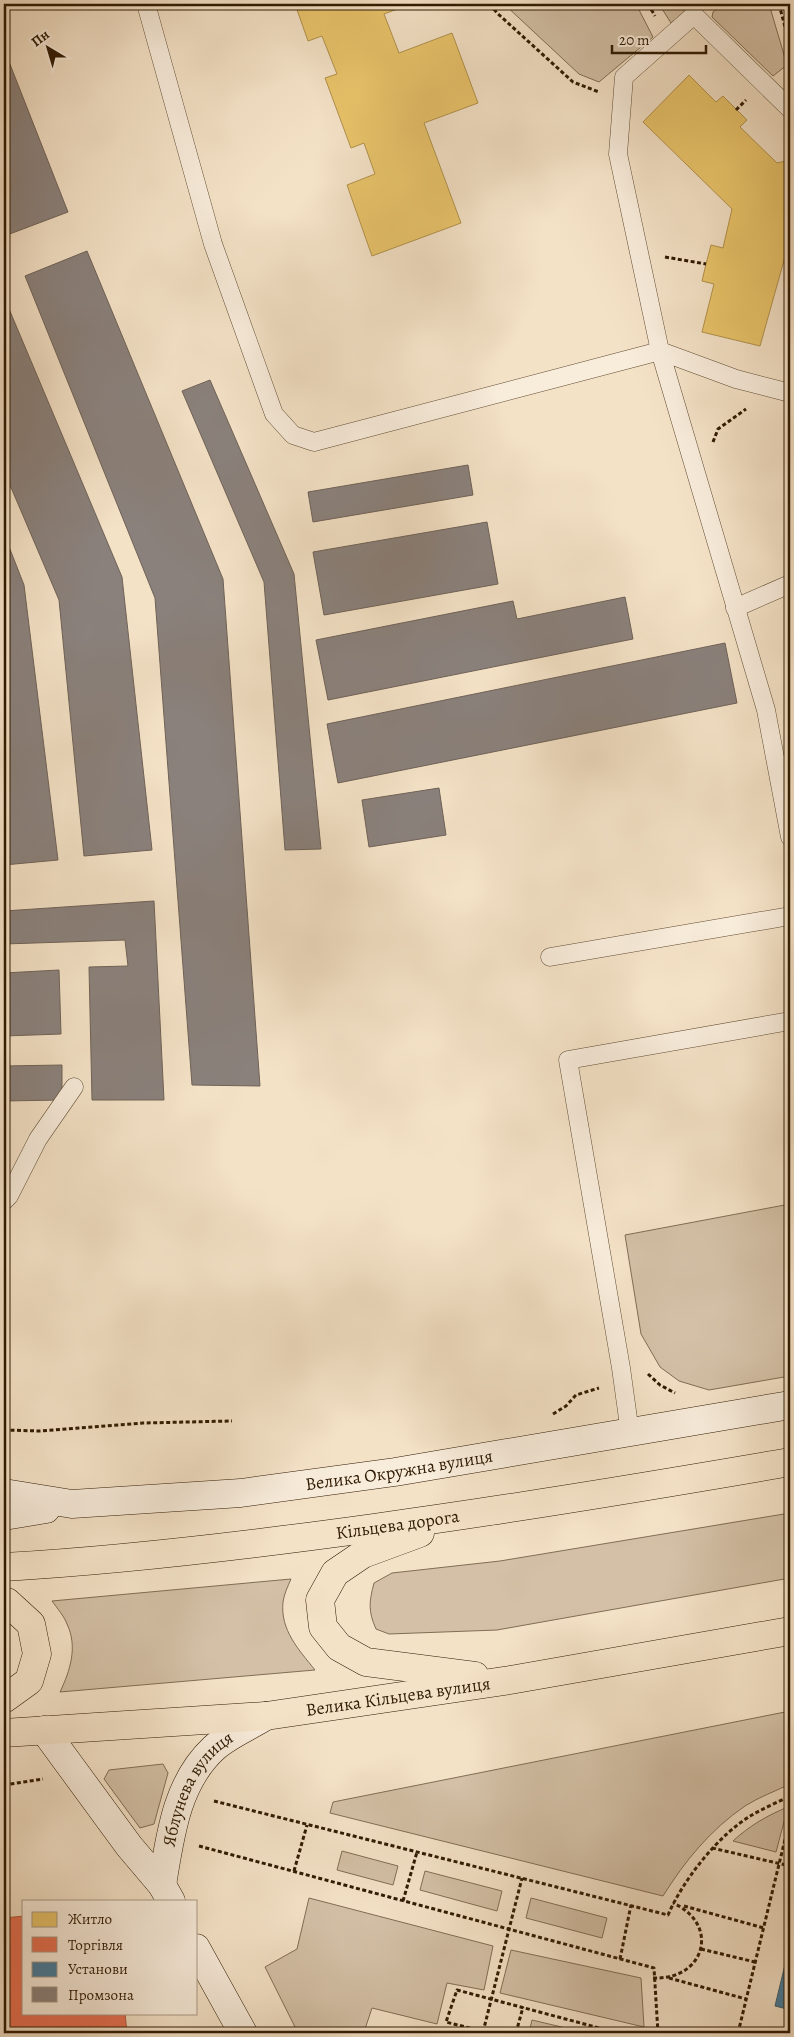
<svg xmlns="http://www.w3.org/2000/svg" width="794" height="2037" viewBox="0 0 794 2037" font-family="Alegreya,serif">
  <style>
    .green { fill: #d3c0a6; stroke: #816d54 }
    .homes { fill: #e9c46a; stroke: #b1914b }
    .shops { fill: #e76f51; stroke: #b05639 }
    .public { fill: #457b9d; stroke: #3e5e6e }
    .industry { fill: #8a817c; stroke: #6f6257 }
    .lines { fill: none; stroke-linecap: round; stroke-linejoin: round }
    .lane-casing { stroke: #604c33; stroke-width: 19 }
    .secondary-casing { stroke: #2f1a02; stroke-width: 29 }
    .highway-casing { stroke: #2f1a02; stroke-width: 29 }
    .path { stroke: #2f1a02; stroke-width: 3; stroke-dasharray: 4 2.5; stroke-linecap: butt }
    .lane { stroke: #f8ecdb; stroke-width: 18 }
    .secondary { stroke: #f8ecdb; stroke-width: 28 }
    .highway { stroke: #f4e2c7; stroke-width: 28 }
    .labels { text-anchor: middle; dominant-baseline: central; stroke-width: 5; stroke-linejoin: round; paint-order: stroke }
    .street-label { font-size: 18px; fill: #2f1a02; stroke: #f8ecdb }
  </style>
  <rect width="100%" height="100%" fill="#f4e2c7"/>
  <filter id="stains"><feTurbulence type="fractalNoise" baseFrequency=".004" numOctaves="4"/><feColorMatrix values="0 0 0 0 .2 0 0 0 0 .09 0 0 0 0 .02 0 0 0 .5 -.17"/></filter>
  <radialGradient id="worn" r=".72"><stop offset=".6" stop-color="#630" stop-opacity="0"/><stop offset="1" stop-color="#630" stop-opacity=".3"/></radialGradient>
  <g class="green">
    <polygon points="504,4 636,4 653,37 599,82 579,74"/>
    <polygon points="659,4 680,4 685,13 671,23"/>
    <polygon points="724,4 769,4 787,65 773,76 712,17 713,12"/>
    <polygon points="790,1204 790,1376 709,1390 679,1381 660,1367 641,1334 625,1235"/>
    <path d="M790,1513V1578L497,1630L389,1634L376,1629C368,1611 369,1602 374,1583L392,1573L500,1561Z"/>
    <path d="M291,1579C288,1586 284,1594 283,1602C280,1630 299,1650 315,1670L60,1692C70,1671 78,1647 67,1624C64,1616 57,1608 52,1601Z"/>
    <path d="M790,1711V1784C776,1791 759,1797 745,1806C710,1830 685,1861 663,1896L330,1813L333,1802Z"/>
    <polygon points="163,1764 168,1773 154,1824 140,1828 104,1779 109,1770"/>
    <path d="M788,1807L776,1852L733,1841C749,1826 768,1815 788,1807Z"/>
    <polygon points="342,1851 398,1866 393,1885 337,1870"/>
    <polygon points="425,1871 502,1891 497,1911 420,1890"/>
    <polygon points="309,1898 493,1946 484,1990 447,1983 437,2024 372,2008 365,2029 348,2028 347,2033 298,2033 265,1967 297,1949"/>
    <polygon points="531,1898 607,1918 602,1938 526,1918"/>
    <polygon points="511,1950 641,1978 644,2027 500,1993"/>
    <polygon points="532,2020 587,2033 529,2033"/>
  </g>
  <g class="homes">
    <polygon points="295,4 398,4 400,8 384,14 399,53 452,33 478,103 424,123 461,223 372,256 347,185 375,174 364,143 351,148 325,78 337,74 322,36 308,41"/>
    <polygon points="689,75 716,102 723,96 747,120 740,127 777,163 790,160 790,239 760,346 702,332 714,284 702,281 706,264 711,245 723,248 732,209 643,122"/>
  </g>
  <polygon class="shops" points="24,1916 24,2013 125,2013 127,2033 4,2033 4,1918"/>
  <polygon class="public" points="790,1944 790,2015 786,2014 787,2009 775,2006"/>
  <g class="industry">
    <polygon points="4,49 68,212 7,235 4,226"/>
    <polygon points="87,251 223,579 260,1086 192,1085 155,598 25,276"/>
    <polygon points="4,297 122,577 152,850 84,856 59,600 4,471"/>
    <polygon points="210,380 294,574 321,849 285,850 264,582 182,391"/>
    <polygon points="468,465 473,495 313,522 308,492"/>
    <polygon points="487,522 498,584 324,615 313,552"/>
    <polygon points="4,534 24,585 58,860 4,865"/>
    <polygon points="625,597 633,639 328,700 316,640 513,601 517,619"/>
    <polygon points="725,643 737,703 338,783 327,724"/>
    <polygon points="439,788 446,835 369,847 362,800"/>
    <polygon points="154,901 164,1100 92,1100 89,967 128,966 125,940 4,944 4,911"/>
    <polygon points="59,970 61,1034 4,1036 4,973"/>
    <polygon points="62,1065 62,1100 4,1101 4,1066"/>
  </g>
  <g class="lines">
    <g class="lane-casing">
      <g id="lane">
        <polyline points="146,4 213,244 274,414 293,435 314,442 660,351 618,154 624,77 694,15 790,109"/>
        <polyline points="790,393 736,379 660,351 766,710 790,837"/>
        <polyline points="735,608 790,584"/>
        <polyline points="550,957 790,916"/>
        <polyline points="4,1201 9,1196 38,1139 74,1087"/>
        <polyline points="630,1433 621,1368 568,1060 790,1021"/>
      </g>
    </g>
    <g class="secondary-casing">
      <g id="secondary">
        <path id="s1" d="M4,1493L72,1504L241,1493L395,1472L790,1405"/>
        <polyline points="4,1516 46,1509"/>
        <polyline points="44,1730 129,1846 162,1885 171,1901"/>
        <path id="s2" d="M162,1885C170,1837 176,1783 214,1748C227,1736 250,1726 266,1716"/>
        <polyline points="196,1948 243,2033"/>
      </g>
    </g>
    <g class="highway-casing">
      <g id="highway">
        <polyline points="420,1533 363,1554 335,1573 320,1600 323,1627 339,1647 366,1662 475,1676"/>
        <path id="s3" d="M4,1567C127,1560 250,1545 373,1528C512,1509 651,1486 790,1462"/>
        <polyline points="4,1601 7,1602 31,1624 37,1654 29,1681 4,1699"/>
        <path id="s4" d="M4,1733L266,1716L510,1680L790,1631"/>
      </g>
    </g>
    <g class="path">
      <polyline points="490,4 497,13 573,82 599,92"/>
      <polyline points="648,4 655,16"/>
      <polyline points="779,4 790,46"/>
      <polyline points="736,110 746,100"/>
      <polyline points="665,257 706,264"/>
      <polyline points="713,442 718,429 746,409"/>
      <polyline points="648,1374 660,1385 675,1393"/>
      <polyline points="553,1414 566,1406 576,1395 599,1388"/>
      <polyline points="4,1430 40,1431 143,1423 232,1421"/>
      <polyline points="4,1785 43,1779"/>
      <path d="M214,1801L668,1915C683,1880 719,1834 752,1815C764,1808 778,1802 790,1796"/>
      <polyline points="199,1846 654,1968 658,2033"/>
      <polyline points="712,1848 790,1866"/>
      <polyline points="294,1871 307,1825"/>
      <polyline points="403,1901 417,1852"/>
      <polyline points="684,1906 764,1928"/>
      <polyline points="701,1949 755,1962"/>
      <polyline points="620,1959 631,1905"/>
      <path d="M653,1978C706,1980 720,1924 673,1903"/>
      <polyline points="669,1978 746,1999"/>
      <polyline points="483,2032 522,1878"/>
      <polyline points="489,2033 446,2022 457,1990 618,2033"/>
      <polyline points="516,2033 523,2007"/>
      <polyline points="738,2033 790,1819"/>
    </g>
    <use href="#lane" class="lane"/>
    <use href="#secondary" class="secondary"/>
    <use href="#highway" class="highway"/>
  </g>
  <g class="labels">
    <g class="street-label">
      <text stroke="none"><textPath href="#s1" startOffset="398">Велика Окружна вулиця</textPath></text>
      <text stroke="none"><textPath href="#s3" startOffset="396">Кільцева дорога</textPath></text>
      <text stroke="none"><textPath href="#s4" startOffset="396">Велика Кільцева вулиця</textPath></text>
      <text stroke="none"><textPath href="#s2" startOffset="105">Яблунева вулиця</textPath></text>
    </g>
  </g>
  <rect width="794" height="2037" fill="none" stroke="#f4e2c7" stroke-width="20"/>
  <rect x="5" y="5" width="784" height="2027" fill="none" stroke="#2f1a02" stroke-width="2.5"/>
  <rect x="10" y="10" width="774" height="2017" fill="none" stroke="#2f1a02"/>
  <rect x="22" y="1900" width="175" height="115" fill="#f8ecdb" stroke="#a89884"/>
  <rect x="32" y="1912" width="25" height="15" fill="#e9c46a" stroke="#a89884"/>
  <text x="68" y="1924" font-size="15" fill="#2f1a02">Житло</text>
  <rect x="32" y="1937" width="25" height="15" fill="#e76f51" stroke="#a89884"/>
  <text x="68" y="1950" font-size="15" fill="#2f1a02">Торгівля</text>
  <rect x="32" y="1962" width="25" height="15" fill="#457b9d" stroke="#a89884"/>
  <text x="68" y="1974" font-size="15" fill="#2f1a02">Установи</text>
  <rect x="32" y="1987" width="25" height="15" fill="#8a817c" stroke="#a89884"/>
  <text x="68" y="2000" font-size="15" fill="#2f1a02">Промзона</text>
  <g transform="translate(48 48) rotate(322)" stroke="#f8ecdb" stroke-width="4" paint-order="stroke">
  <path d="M0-4L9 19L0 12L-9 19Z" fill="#2f1a02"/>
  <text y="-8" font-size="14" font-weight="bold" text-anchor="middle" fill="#2f1a02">Пн</text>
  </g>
  <path d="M612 45v8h94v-8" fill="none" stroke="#2f1a02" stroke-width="2.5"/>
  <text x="619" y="45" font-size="15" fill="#2f1a02" stroke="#f8ecdb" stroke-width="4" paint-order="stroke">20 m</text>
  <rect width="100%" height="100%" filter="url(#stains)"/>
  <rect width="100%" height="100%" fill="url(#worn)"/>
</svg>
